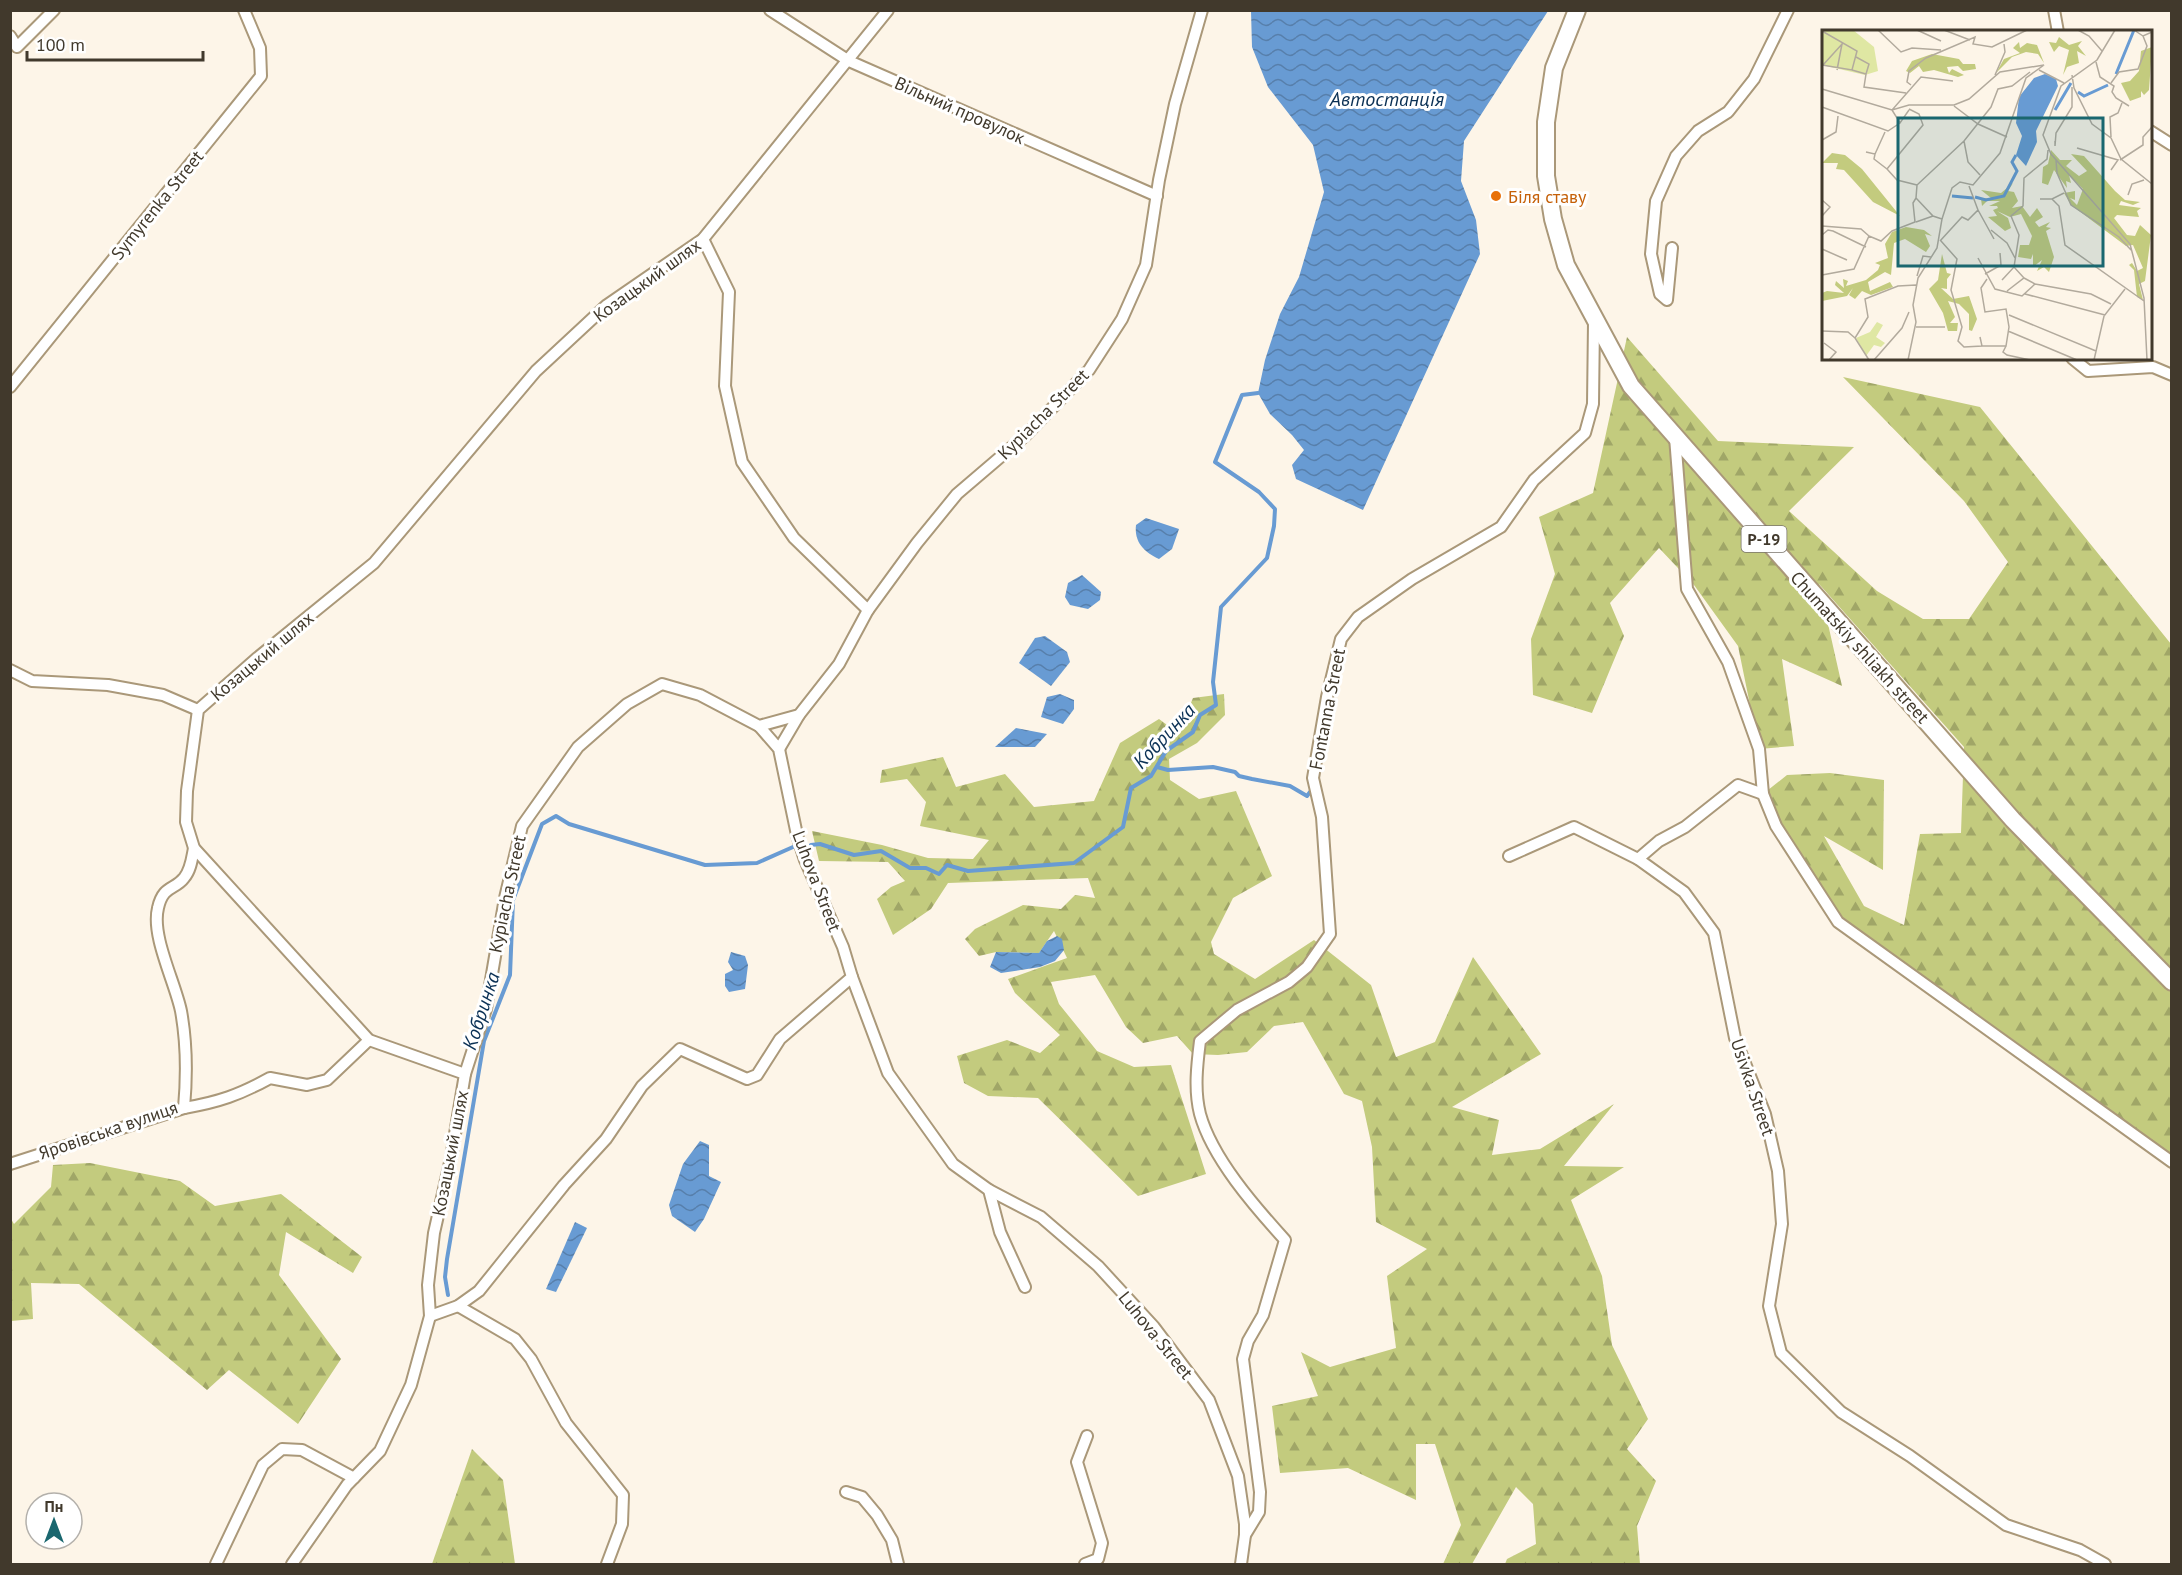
<svg xmlns="http://www.w3.org/2000/svg" width="2182" height="1575" viewBox="0 0 2182 1575" font-family="'PT Sans',sans-serif">
  <style>
    .forest { fill: url(#forest-firs) }
    .water { fill: url(#water-waves) }
    .lines { fill: none; stroke-linecap: round; stroke-linejoin: round }
    .stream { stroke: #689bd3; stroke-width: 4 }
    .street-casing { stroke: #aa9879; stroke-width: 14 }
    .primary-casing { stroke: #aa9879; stroke-width: 20 }
    .street { stroke: #fff; stroke-width: 10 }
    .primary { stroke: #fff; stroke-width: 16 }
    .food-dot { fill: #e8710a; stroke: #fff; stroke-width: 2 }
    .labels { text-anchor: middle; dominant-baseline: central; stroke-width: 6; stroke-linejoin: round; paint-order: stroke }
    .shield { fill: #fff; stroke: #7a746b; stroke-width: 1.5 }
    .shield-label { font-size: 16px; font-weight: bold; fill: #41392c }
    .street-label { font-size: 18px; fill: #41392c; stroke: #fff }
    .food-label { font-size: 18px; fill: #c56008; stroke: #fff; text-anchor: start }
    .water-label { font-size: 20px; font-style: italic; fill: #0b3155; stroke: #fff }
    .inset-river { fill: none; stroke: #689bd3; stroke-width: 3 }
    .inset-road { fill: none; stroke: #b2aa9d; stroke-width: 1.5 }
    .view { fill: #1a676f; fill-opacity: 0.15; stroke: #1a676f; stroke-width: 3 }
    .inset-edge { fill: none; stroke: #41392c; stroke-width: 3 }
  </style>
  <defs>
    <pattern id="forest-firs" width="22" height="20" patternUnits="userSpaceOnUse" patternTransform="scale(1.5)"><rect width="22" height="20" fill="#c3cb7e"/><path d="M5 1l3.5 6h-7zM16 11l3.5 6h-7z" fill="#a0a667"/></pattern>
    <pattern id="water-waves" width="16" height="10" patternUnits="userSpaceOnUse" patternTransform="scale(1.5)"><rect width="16" height="10" fill="#689bd3"/><path d="M0 5q4-4 8 0t8 0" fill="none" stroke="#577fab"/></pattern>
  </defs>
  <rect width="100%" height="100%" fill="#fdf5e8"/>
  <g class="forest">
    <polygon points="1627,337 1718,441 1854,447 1789,511 1877,591 1923,619 1969,619 2008,562 1964,501 1843,377 1980,407 2171,644 2171,1162 1838,922 1763,794 1787,775 1830,773 1884,780 1883,870 1824,836 1864,906 1904,925 1920,834 1961,833 1964,747 1819,584 1842,686 1782,659 1794,746 1759,749 1738,646 1694,585 1659,548 1610,603 1624,636 1592,713 1533,695 1531,639 1555,574 1539,517 1593,493"/>
    <polygon points="1224,694 1225,715 1197,743 1169,759 1170,780 1199,799 1236,791 1272,876 1233,898 1211,942 1214,954 1255,979 1314,940 1371,985 1396,1057 1435,1042 1473,957 1541,1054 1452,1107 1499,1120 1492,1155 1540,1149 1614,1104 1564,1166 1624,1167 1571,1200 1602,1276 1612,1345 1648,1419 1627,1449 1656,1481 1637,1526 1640,1564 1505,1564 1507,1559 1536,1544 1533,1504 1516,1487 1472,1564 1443,1564 1461,1525 1435,1444 1416,1444 1416,1500 1348,1468 1280,1473 1272,1406 1318,1396 1301,1352 1330,1367 1396,1348 1387,1276 1427,1249 1376,1222 1372,1147 1362,1101 1344,1094 1303,1022 1274,1026 1247,1052 1218,1055 1193,1054 1177,1036 1143,1043 1126,1027 1095,975 1051,982 1059,1004 1097,1051 1134,1067 1171,1065 1206,1174 1138,1196 1038,1098 988,1096 964,1083 957,1056 1007,1040 1040,1053 1060,1035 1015,993 1008,979 1067,958 1054,931 1039,953 996,952 979,956 965,939 975,929 1023,905 1061,909 1075,895 1095,898 1088,878 948,883 931,909 893,935 877,899 891,887 905,881 888,862 819,861 812,831 882,845 928,858 973,859 989,840 920,826 926,802 907,779 880,783 882,770 943,757 956,787 1005,774 1034,807 1094,801 1120,743 1159,719 1178,733 1193,698"/>
    <polygon points="90,1163 180,1181 215,1206 281,1194 362,1257 353,1273 286,1232 279,1275 341,1359 298,1424 229,1370 207,1390 79,1284 31,1283 33,1319 11,1321 11,1219 14,1224 51,1187 53,1165"/>
    <polygon points="472,1449 503,1480 515,1564 432,1564"/>
  </g>
  <g class="water">
    <polygon points="1251,11 1548,11 1464,141 1461,181 1476,220 1480,254 1363,510 1296,479 1292,465 1304,450 1292,435 1270,414 1258,393 1265,360 1280,314 1299,277 1324,192 1313,145 1268,87 1252,47"/>
    <path d="M1146,518L1179,529L1172,549L1159,559C1144,552 1134,542 1136,525Z"/>
    <polygon points="1082,575 1101,592 1100,600 1088,609 1070,605 1065,597 1068,583"/>
    <polygon points="1045,636 1067,652 1070,662 1051,686 1019,663 1035,638"/>
    <polygon points="1060,694 1074,700 1074,709 1063,724 1041,717 1047,697"/>
    <polygon points="1016,728 1047,734 1035,747 995,747"/>
    <polygon points="1057,936 1062,939 1064,950 1055,961 1040,967 1001,973 990,967 996,952 1039,953 1047,941"/>
    <polygon points="731,952 745,956 748,965 745,989 729,992 725,986 725,974 733,970 728,962"/>
    <polygon points="700,1141 709,1145 709,1176 721,1182 704,1219 695,1232 672,1216 669,1205 683,1164"/>
    <polygon points="575,1222 587,1228 556,1292 546,1289"/>
  </g>
  <g class="lines">
    <g class="stream">
      <polyline points="1157,767 1168,770 1213,767 1235,772 1239,776 1252,779 1290,786 1307,796 1310,792"/>
      <polyline points="811,845 820,844 854,855 881,851 910,868 926,868 939,874 947,865 968,871 1074,863 1123,827 1131,788 1151,776 1166,751 1193,732 1200,715 1216,705 1213,682 1221,607 1267,558 1274,526 1275,509 1259,492 1215,462 1242,395 1258,393"/>
      <polyline points="448,1295 445,1277 447,1259 484,1041 510,975 513,900 542,824 556,816 569,824 705,865 757,863 793,847"/>
    </g>
    <g class="street-casing">
      <g id="street">
        <polyline points="770,10 849,61 1157,196"/>
        <polyline points="2054,10 2058,32"/>
        <polyline points="10,36 17,47 54,10"/>
        <polyline points="2150,131 2172,145"/>
        <polyline points="703,239 729,292 725,386 742,462 794,538 868,610"/>
        <polyline points="1672,248 1667,300 1660,294 1651,254 1656,201 1676,156 1698,131 1728,112 1754,79 1788,10"/>
        <polyline points="2072,358 2088,371 2153,367 2172,375"/>
        <polyline points="10,387 261,76 260,48 244,10"/>
        <polyline points="1675,437 1687,589 1728,662 1759,749 1763,794 1776,826 1838,922 2172,1162"/>
        <polyline points="10,670 32,681 108,685 163,695 198,710"/>
        <polyline points="779,749 799,715"/>
        <polyline points="1509,856 1574,827 1638,859 1659,841 1685,827 1738,785 1763,794"/>
        <polyline points="1638,859 1684,892 1714,933 1735,1038 1765,1114 1778,1171 1782,1224 1769,1306 1781,1353 1841,1412 1910,1456 2006,1525 2080,1550 2105,1564"/>
        <polyline points="852,977 888,1073 953,1164 989,1190 1000,1232 1025,1287"/>
        <polyline points="465,1074 486,1009 505,898 522,826 578,747 627,704 662,684 700,695 759,726 799,715 839,664 868,610 917,543 957,494 1026,435 1089,370 1122,319 1146,265 1159,180 1175,104 1202,10"/>
        <path d="M184,1108C219,1102 239,1095 270,1078L307,1085L327,1080L369,1040"/>
        <path d="M10,1164L184,1108C187,1075 187,1044 181,1011C175,982 151,936 158,908C163,885 175,890 184,878C191,870 192,858 194,848"/>
        <polyline points="989,1190 1041,1217 1098,1266 1154,1327 1209,1400 1238,1476 1245,1524 1245,1535"/>
        <polyline points="458,1306 515,1339 531,1359 566,1423 623,1495 622,1524 607,1564"/>
        <polyline points="430,1316 458,1306 479,1291 564,1185 606,1139 642,1086 680,1049 747,1079 757,1075 780,1039 852,977 843,947 805,860 797,835 779,749 759,726"/>
        <polyline points="846,1492 862,1497 877,1515 892,1540 898,1564"/>
        <polyline points="216,1564 263,1465 282,1449 302,1450 354,1478"/>
        <polyline points="292,1564 347,1485 380,1451 411,1385 430,1316 428,1285 434,1233 451,1158 465,1074 369,1040 194,848 186,822 187,791 198,710 256,659 374,563 536,371 607,305 703,239 888,10"/>
        <polyline points="1085,1564 1098,1559 1102,1543 1077,1462 1087,1436"/>
        <path d="M1241,1564L1245,1535L1259,1512L1260,1492L1243,1359L1248,1341L1263,1315L1285,1240C1255,1207 1212,1158 1200,1114C1194,1090 1197,1065 1200,1041L1237,1010L1289,982L1307,967L1330,934L1322,817L1313,778L1327,697L1341,639L1358,617L1412,579L1501,527L1534,480L1585,433L1593,404L1594,322"/>
      </g>
    </g>
    <g class="primary-casing">
      <polyline id="primary" points="1577,10 1554,68 1546,122 1546,176 1553,219 1566,265 1631,386 2013,820 2172,982"/>
    </g>
    <use href="#street" class="street"/>
    <use href="#primary" class="primary"/>
  </g>
  <circle class="food-dot" cx="1496" cy="196" r="6"/>
  <g class="labels">
    <rect class="shield" x="1741.5" y="526" width="45" height="26" rx="4.5"/>
    <g class="shield-label">
      <text x="1764" y="539">Р-19</text>
    </g>
    <g class="street-label">
      <text transform="translate(960 110) rotate(24)">Вільний провулок</text>
      <text transform="translate(157 205) rotate(-51)">Symyrenka Street</text>
      <text transform="translate(647 280) rotate(-36)">Козацький шлях</text>
      <text transform="translate(1043 414) rotate(-45)">Kypiacha Street</text>
      <text transform="translate(1860 647) rotate(48)">Chumatskiy shliakh street</text>
      <text transform="translate(262 656) rotate(-40)">Козацький шлях</text>
      <text transform="translate(1327 709) rotate(-79)">Fontanna Street</text>
      <text transform="translate(817 881) rotate(69)">Luhova Street</text>
      <text transform="translate(507 894) rotate(-78)">Kypiacha Street</text>
      <text transform="translate(1753 1087) rotate(71)">Usivka Street</text>
      <text transform="translate(108 1130) rotate(-19)">Яровівська вулиця</text>
      <text transform="translate(450 1153) rotate(-79)">Козацький шлях</text>
      <text transform="translate(1156 1335) rotate(51)">Luhova Street</text>
    </g>
    <g class="food-label">
      <text x="1508" y="196">Біля ставу</text>
    </g>
    <g class="water-label">
      <text x="1387" y="99">Автостанція</text>
      <text transform="translate(1164 736) rotate(-47)">Кобринка</text>
      <text transform="translate(481 1011) rotate(-72)">Кобринка</text>
    </g>
  </g>
  <g transform="translate(1822 30)">
    <rect width="330" height="330" fill="#fdf5e8"/>
    <path d="M0,0H31L52,17L56,41L43,45L0,35Z" fill="#dfe7a3"/>
    <path d="M237,7L247,15L260,11L256,16L264,26L255,21L257,33L245,37L241,45L247,20L237,16L232,22L227,12L234,13ZM197,12L198,18L205,13L215,15L222,33L216,24L204,22L190,27L174,43L182,29L198,23L191,18ZM330,17L327,60L322,65L319,61V67L308,71L299,53L308,51L317,41L319,21ZM110,24L137,29L141,34H153L154,39L141,41L136,36L125,37L127,43L130,39L142,45L136,47L112,40L101,42L97,36L88,43L84,41L90,31ZM229,120L238,130H250L244,136L257,146L265,141L249,124L262,126L293,161L303,170L318,172L311,175L299,171L297,175L319,178L315,181L317,187L295,185L292,188L305,205L313,206L318,195L329,205L323,251L317,254L321,270L315,267L312,240L307,235L310,233L315,241L321,238L311,215L304,216L249,175L242,163L253,161V170L248,168L255,175L261,159L247,145L249,153L244,151L245,158L232,140L226,155L220,153L221,137L226,134ZM10,123L23,125L40,139L78,186L51,172L22,140L14,139L16,133H0ZM191,153L186,161L192,162L196,171L190,178L200,176L208,187L215,178L221,187L213,192L217,197L228,192L224,197L229,198L224,201L232,227L227,242L222,237L215,241L220,230L211,237V224L209,229L196,227L198,215H207L210,206L199,184L188,187L175,181L186,188L189,198L183,201L166,187L175,186L171,180L176,178L175,176H167L178,171H165L160,176L159,169H153L169,168L159,160L179,163ZM84,197L102,200L110,206L103,204L108,216L104,222L83,209L72,213L69,245L63,242L46,252L48,261L68,252L71,257L49,265L40,261L33,269L27,265L31,258L25,266L0,271V263L5,261L22,263L13,255L14,251L22,258L21,249L26,251L24,256L44,250L56,240L58,235L53,233L66,228L63,214L70,202ZM120,224L125,243L129,244L125,249V259L119,258L131,269L147,266L155,289L150,301L147,300V284L137,274L126,271L133,287L128,293H136L135,301H126L121,283L107,259L116,250Z" fill="#c3cb7e"/>
    <path d="M55,292L61,295L54,307L63,313L59,317L52,315L44,326L34,308L48,302Z" fill="#dfe7a3"/>
    <path d="M223,44L234,49L236,56L214,101L215,112L204,136L194,125L200,106L194,93L197,67L212,48Z" fill="#689bd3"/>
    <path class="inset-river" d="M294,44L312,0M256,62L262,66L286,55M233,80L249,53M130,166L151,168M153,167L164,170L182,166L195,141L190,132L194,125"/>
    <path class="inset-road" d="M56,0L79,22L90,18L119,20M95,0L119,11M122,0L148,10M256,0L267,6L280,21M293,0L275,30L239,56L221,105L229,124L308,214L322,268L325,330M312,0L321,6L330,2M0,1L35,21L30,40L0,35M34,27L47,34L44,44M274,32L278,47L292,56L290,62L294,68L307,76M1,35L21,13M15,40L20,14M30,40L44,44L42,57L84,63M217,40L242,53M173,45L183,22L182,14M250,45L252,58L270,94L289,108L299,129L330,154M289,53L297,42L316,39L325,16L321,6M89,55L85,52L87,41L104,28L153,7L151,14L170,17L205,0M0,59L70,80L87,75H132L147,69L178,42L222,35L204,48L178,123L151,155L138,152L130,158L120,189M132,76L156,94L185,107M0,77L66,101L78,93M87,79L97,84L101,95L65,139L75,150L95,155M87,80L78,93L70,80L99,47L131,51M289,107L288,87L296,83L300,73M0,110L14,102L16,86M142,111L146,132L158,145M233,111V116L234,103L250,77V57M255,118L296,130L289,140M44,122L53,124L52,129L65,139M53,124L63,102M234,130L235,143L249,175L297,207L309,220M298,130L321,115V107L330,97M306,165L310,154L322,150M218,169H230L242,163M230,169L237,176L243,215L322,271M0,170L8,177L0,186M156,180L172,209M94,192L111,186M0,196L39,199L47,206M169,200L185,213L193,228M0,205L6,200L11,201L44,217M118,211L140,187L146,190L156,180L147,156M119,211L135,229L129,260L140,297L136,311L142,317L160,316L158,307M0,219L25,230M156,228L173,259L200,266L213,254L202,248L185,261M192,237L197,205L189,186L201,176L202,148L225,129L226,120M163,244L179,235L178,223M0,245L32,239L47,206L59,211L70,201L93,192L91,173L94,168M95,246L101,226L109,227M180,250L192,237L202,248M213,254L269,264L289,274M203,264L283,285M187,285L274,321M94,297H123M0,301L26,302L33,308M186,301L255,330M2,313L14,322L7,330M160,316H184L187,297L184,279L163,282L159,258L165,249M184,316L181,322L185,325L208,330M47,330L33,308L46,287L43,269L76,256L94,255M52,330L80,298L87,282M86,330L94,292L91,275L96,248L115,218L120,189L111,186L94,168L95,155L142,111L169,77L176,59L190,56L208,42M272,330L282,286L303,259"/>
    <path class="view" d="M76,88H281V236H76Z"/>
    <rect width="330" height="330" class="inset-edge"/>
  </g>
  <rect width="2182" height="1575" fill="none" stroke="#41392c" stroke-width="24"/>
  <g transform="translate(54 1521)"><circle r="28" fill="#ffffff" stroke="#b3b0ab" stroke-width="1.5"/>
  <path d="M0-4.5L10 22L0 15L-10 22Z" fill="#1a676f"/>
  <text y="-9" font-size="16" font-weight="bold" text-anchor="middle" fill="#41392c">Пн</text>
  </g>
  <path d="M27 51v9h176v-9" fill="none" stroke="#41392c" stroke-width="3"/>
  <text x="36" y="51" font-size="18" fill="#41392c" stroke="#ffffff" stroke-width="4.5" paint-order="stroke">100 m</text>
</svg>
